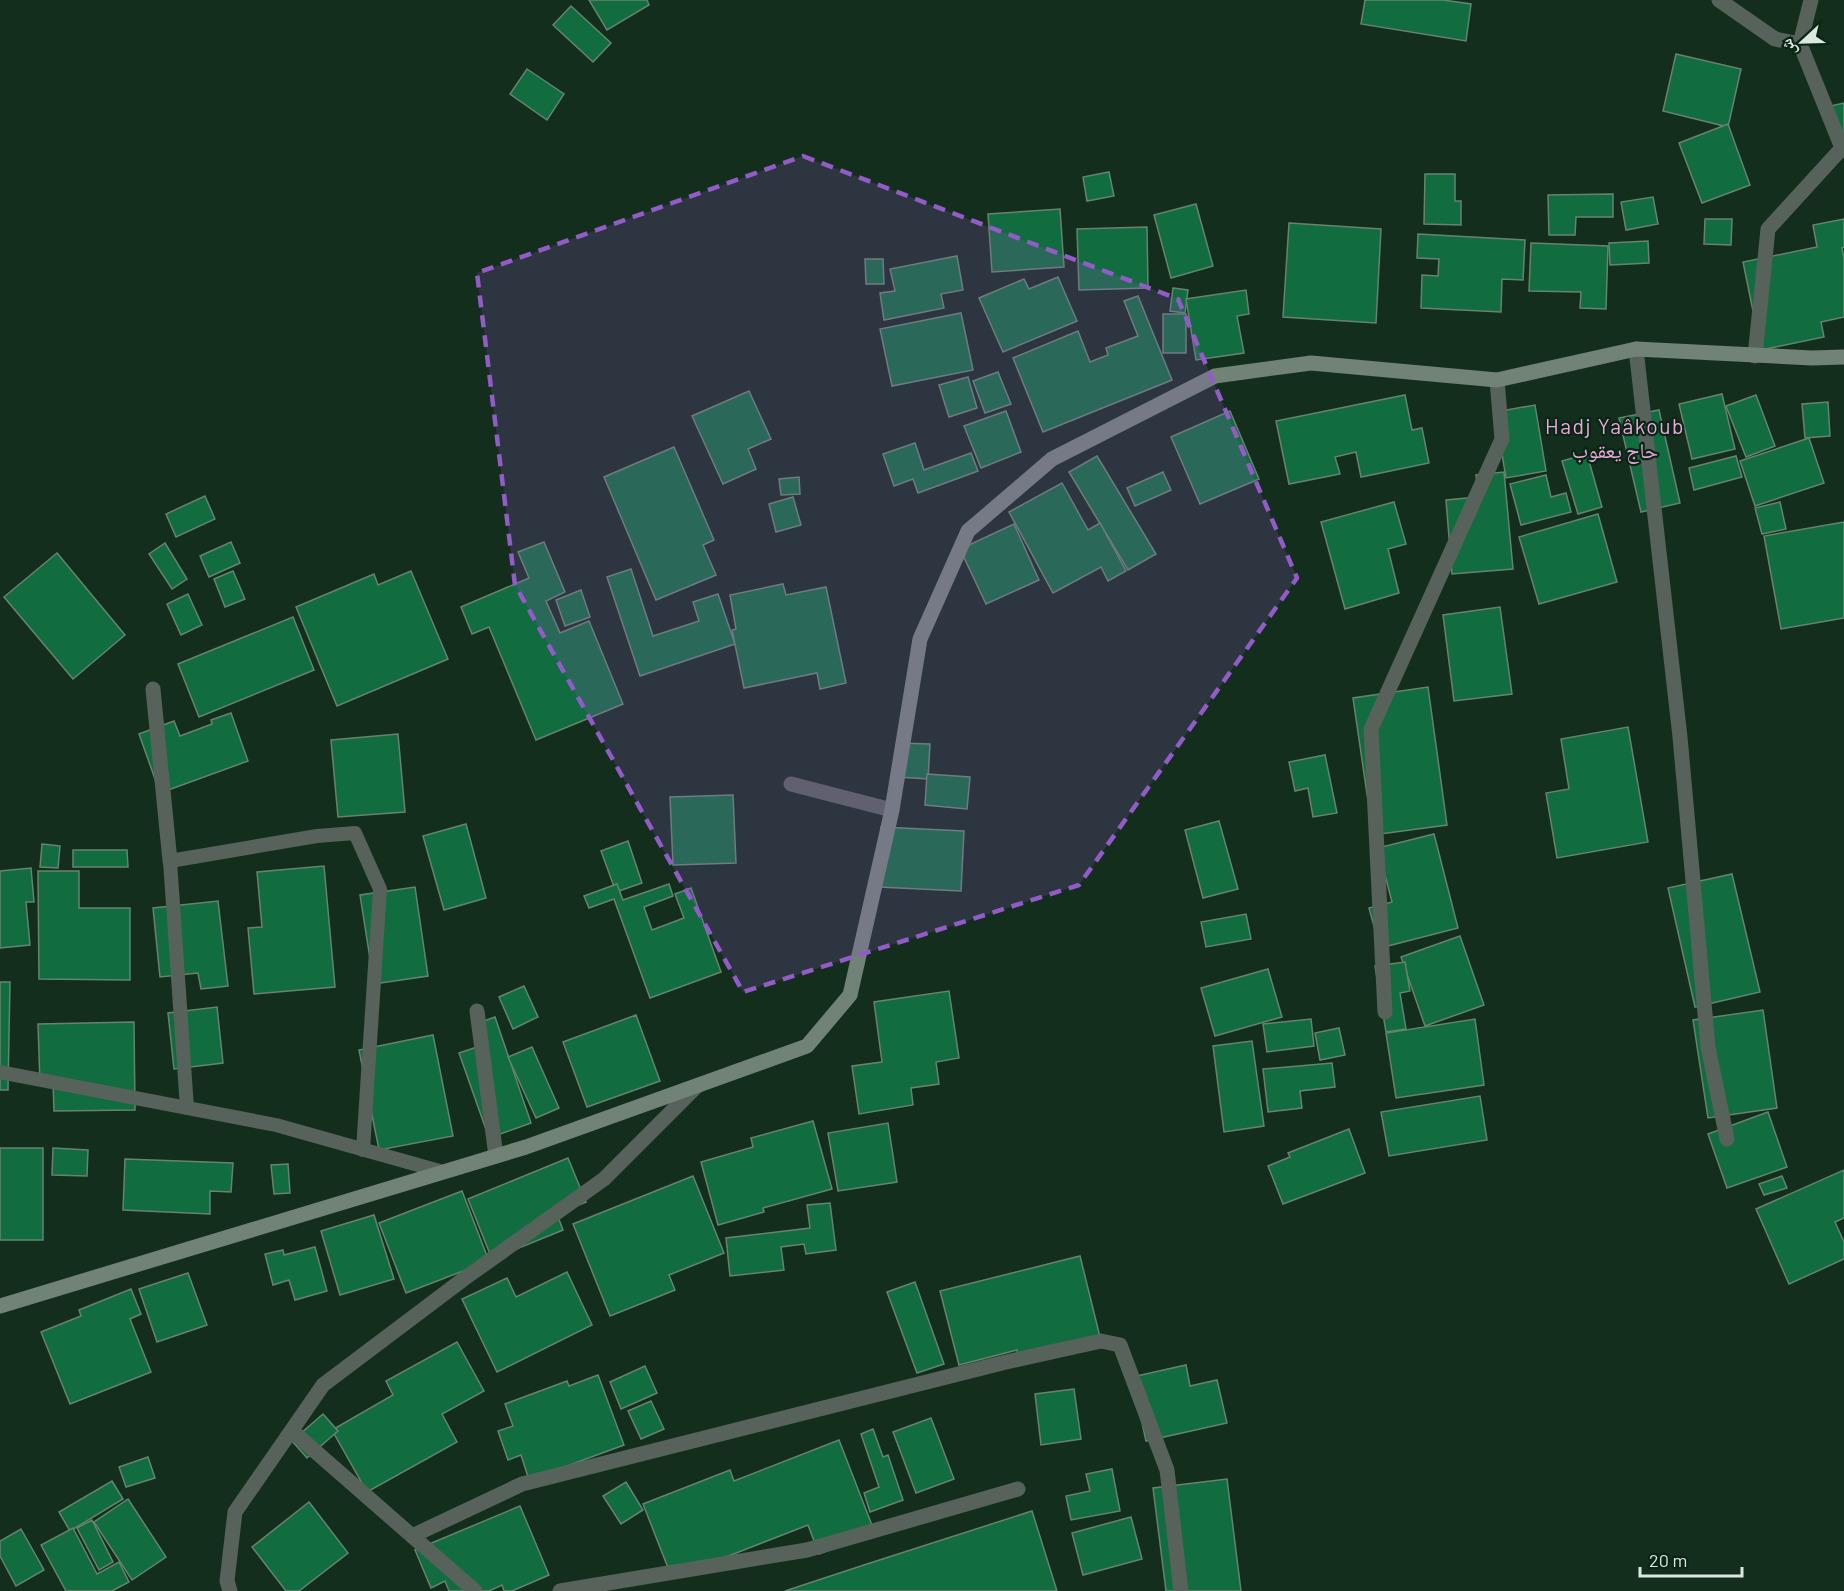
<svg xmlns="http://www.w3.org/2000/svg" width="1844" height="1591" viewBox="0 0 1844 1591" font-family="Barlow,'Noto Naskh Arabic',sans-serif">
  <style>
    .building { fill: #116c3f; stroke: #678370; stroke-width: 1.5 }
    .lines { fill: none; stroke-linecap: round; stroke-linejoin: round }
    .lane { stroke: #56625a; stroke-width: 14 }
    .street { stroke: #56625a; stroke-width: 15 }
    .secondary { stroke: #708376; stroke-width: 15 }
    .marked { fill: #935bc7; fill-opacity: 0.2; stroke: #935bc7; stroke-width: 4.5; stroke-dasharray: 12 8; stroke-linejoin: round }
    .labels { text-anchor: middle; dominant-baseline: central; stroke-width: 4.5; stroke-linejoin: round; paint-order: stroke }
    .quarter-label { font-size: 21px; letter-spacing: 1.5px; fill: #eaa9db; stroke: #0a2415 }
  </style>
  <rect width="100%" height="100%" fill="#142e1e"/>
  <g class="building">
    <polygon points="589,0 647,0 649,5 607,30"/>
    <polygon points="1365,0 1443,0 1471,4 1466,41 1361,24"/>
    <polygon points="571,6 611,43 593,62 553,25"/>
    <polygon points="1676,54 1741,69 1728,127 1663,111"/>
    <polygon points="527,69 564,94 547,120 510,94"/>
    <polygon points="1844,103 1844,154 1826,107"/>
    <polygon points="1728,124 1750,185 1702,203 1679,143"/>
    <polygon points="1109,172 1114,196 1087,201 1083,177"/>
    <polygon points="1425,174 1455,174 1455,201 1461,201 1461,225 1424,224"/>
    <polygon points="1613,194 1613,217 1576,217 1575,235 1549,235 1548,195"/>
    <polygon points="1653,197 1658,224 1626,230 1621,202"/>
    <polygon points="1196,204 1213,266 1171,278 1154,215"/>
    <polygon points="1060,209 1064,267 992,272 988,214"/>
    <polygon points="1705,219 1732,219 1731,245 1704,244"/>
    <polygon points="1844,219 1844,247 1842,248 1844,259 1844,317 1821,322 1824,337 1761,350 1743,262 1817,247 1813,225"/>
    <polygon points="1289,223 1381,229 1376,323 1283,317"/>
    <polygon points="1147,227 1148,288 1079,290 1077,229"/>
    <polygon points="1418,234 1525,240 1523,280 1502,279 1501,312 1421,308 1422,275 1438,276 1439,259 1417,258"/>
    <polygon points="1648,241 1649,263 1610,265 1609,243"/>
    <polygon points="1531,243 1608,246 1606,309 1580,308 1581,292 1529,291"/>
    <polygon points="957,256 963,290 941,294 944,308 884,320 880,293 895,291 890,269"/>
    <polygon points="865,259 883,259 884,284 866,284"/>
    <polygon points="1058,277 1077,321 1003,352 979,298 1024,279 1029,289"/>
    <polygon points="1173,288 1188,290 1185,313 1170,311"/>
    <polygon points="1246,290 1249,314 1237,316 1244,353 1196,360 1186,299"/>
    <polygon points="1138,296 1172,380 1043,432 1013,358 1078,331 1090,362 1108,355 1106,348 1138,336 1124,301"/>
    <polygon points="961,313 973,370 892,386 880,329"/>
    <rect x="1163" y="314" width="23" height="39"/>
    <polygon points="998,372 1011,404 985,413 973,381"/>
    <polygon points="968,377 977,408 949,417 939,385"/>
    <polygon points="749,391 771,439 748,449 756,469 723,484 692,416"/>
    <polygon points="1722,394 1735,449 1692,459 1679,404"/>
    <polygon points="1405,395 1412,430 1422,428 1429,463 1361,477 1356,452 1335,457 1340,474 1289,484 1276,421"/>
    <polygon points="1756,395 1775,446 1746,457 1726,406"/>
    <polygon points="1828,402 1830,436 1805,438 1802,404"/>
    <polygon points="1535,405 1546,471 1506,478 1495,412"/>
    <polygon points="1659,410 1680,503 1641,512 1619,418"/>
    <polygon points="1006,411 1021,452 981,468 964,426"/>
    <polygon points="1230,411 1259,479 1200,504 1171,437"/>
    <polygon points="1809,438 1824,483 1755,506 1740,461"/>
    <polygon points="915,443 924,470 971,453 978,471 918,493 913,479 894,486 883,454"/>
    <polygon points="674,447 714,540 703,545 716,575 656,600 604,477"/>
    <polygon points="1587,454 1602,507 1578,514 1562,461"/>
    <polygon points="1097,456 1156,554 1128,570 1069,472"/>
    <polygon points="1736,456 1742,477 1694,490 1689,468"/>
    <polygon points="1163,472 1171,490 1135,506 1127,488"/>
    <polygon points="1504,472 1513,569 1452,574 1446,500 1478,497 1476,475"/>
    <polygon points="1546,475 1551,497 1566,493 1571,512 1521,525 1510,484"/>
    <polygon points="799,477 800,494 781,495 779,479"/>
    <polygon points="1062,483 1088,530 1100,523 1126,571 1108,581 1101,567 1053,593 1009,512"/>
    <polygon points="205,496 215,519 176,537 166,514"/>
    <polygon points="793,497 801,525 776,532 769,504"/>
    <polygon points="1394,502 1406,544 1388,549 1399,593 1345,609 1321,522"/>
    <polygon points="1780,502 1786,529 1762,534 1755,508"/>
    <polygon points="1598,514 1617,582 1539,604 1519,537"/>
    <polygon points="1844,522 1844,618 1781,629 1764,536"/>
    <polygon points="1014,524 1039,580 986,604 960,549"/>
    <polygon points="231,542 240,563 209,577 200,556"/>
    <polygon points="544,542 565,592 546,601 560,633 589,621 623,704 536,740 489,627 472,634 461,607 529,578 518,552"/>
    <polygon points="165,543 187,579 172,589 149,554"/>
    <polygon points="57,553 125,635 73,679 4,597"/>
    <polygon points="631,569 653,636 699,621 693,602 718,594 735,644 640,676 607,577"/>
    <polygon points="233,571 245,599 225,607 214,579"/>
    <polygon points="411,571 448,659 337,706 296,607 374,574 378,585"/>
    <polygon points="783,584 786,595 826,587 846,683 820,689 817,673 744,688 732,630 736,629 730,595"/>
    <polygon points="581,590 590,617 565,626 556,600"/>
    <polygon points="188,594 202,625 181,635 167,604"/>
    <polygon points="1500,607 1512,694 1454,701 1443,615"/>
    <polygon points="293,617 314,670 199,717 178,664"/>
    <polygon points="1428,687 1447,825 1373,835 1353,698"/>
    <polygon points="231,713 248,761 160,793 139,734 174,721 180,736 212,724 211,720"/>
    <polygon points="1628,727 1648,842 1557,858 1546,793 1569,789 1561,739"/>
    <polygon points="398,734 405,812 338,817 331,740"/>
    <polygon points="899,743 930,744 928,779 897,777"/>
    <polygon points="1325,755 1337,813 1313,817 1308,788 1295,791 1289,762"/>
    <polygon points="927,774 970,777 967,809 925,805"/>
    <polygon points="733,795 736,863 673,865 670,797"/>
    <polygon points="1219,821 1238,889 1203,898 1185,830"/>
    <polygon points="466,824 486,898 444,910 423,836"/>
    <polygon points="881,827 964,831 961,891 879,887"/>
    <polygon points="1434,834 1458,928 1380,948 1369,908 1392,902 1378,848"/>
    <polygon points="628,841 642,883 616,892 601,851"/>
    <polygon points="42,844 60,846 58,868 40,867"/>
    <polygon points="73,850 127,850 128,867 73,867"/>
    <polygon points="324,866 335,987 254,994 248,928 262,927 257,872"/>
    <polygon points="31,868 34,902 26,902 30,945 0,948 0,871"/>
    <polygon points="38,871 79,871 79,908 130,908 130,980 39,979"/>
    <polygon points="1732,874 1760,992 1695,1007 1668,888"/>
    <polygon points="617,884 623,900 669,884 673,896 644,907 652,930 684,918 675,894 691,888 721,972 650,998 614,899 589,908 584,896"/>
    <polygon points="415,887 428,976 374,984 360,895"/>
    <polygon points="218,901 228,986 201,989 198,973 160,977 153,908"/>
    <polygon points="1246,914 1251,939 1206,947 1201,922"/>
    <polygon points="1460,936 1484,1005 1425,1026 1401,957"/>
    <polygon points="1405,962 1410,991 1400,993 1406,1029 1386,1032 1375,966"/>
    <polygon points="1268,969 1282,1017 1215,1036 1201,988"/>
    <polygon points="0,982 10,982 8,1090 0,1090"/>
    <polygon points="524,986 538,1017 513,1029 499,997"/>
    <polygon points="949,991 959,1058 936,1062 939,1084 911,1088 913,1105 859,1114 852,1066 882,1062 874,1002"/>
    <polygon points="217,1007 223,1063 174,1069 168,1013"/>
    <polygon points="1763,1010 1777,1108 1708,1118 1693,1020"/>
    <polygon points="636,1015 660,1081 587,1107 563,1042"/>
    <polygon points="495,1017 531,1123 489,1138 459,1053 480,1046 473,1025"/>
    <polygon points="1311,1019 1314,1046 1267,1052 1263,1024"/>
    <polygon points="1475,1019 1484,1085 1396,1098 1386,1033"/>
    <polygon points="134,1022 135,1110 54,1111 53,1083 40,1083 38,1024"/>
    <polygon points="1339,1028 1345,1055 1320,1060 1315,1033"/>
    <polygon points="433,1035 453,1136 379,1150 359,1050"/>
    <polygon points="1252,1041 1264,1126 1224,1132 1213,1046"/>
    <polygon points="532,1047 559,1108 536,1118 508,1057"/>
    <polygon points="1332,1063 1335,1087 1300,1091 1302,1108 1268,1112 1263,1069"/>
    <polygon points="1480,1096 1487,1140 1389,1156 1381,1112"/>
    <polygon points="1768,1112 1787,1167 1727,1188 1708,1134"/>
    <polygon points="813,1121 832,1189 763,1208 764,1212 718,1225 701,1162 753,1147 751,1138"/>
    <polygon points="888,1123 897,1182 838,1191 828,1133"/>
    <polygon points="1349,1129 1365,1173 1283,1204 1268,1166 1290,1157 1288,1153"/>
    <rect x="0" y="1148" width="43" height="92"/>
    <polygon points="53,1148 88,1150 87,1176 52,1175"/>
    <polygon points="568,1158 586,1202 557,1214 563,1230 492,1259 468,1199"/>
    <polygon points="125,1159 233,1163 231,1192 210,1191 210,1214 123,1210"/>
    <polygon points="288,1164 290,1193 274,1194 271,1165"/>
    <polygon points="1844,1170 1844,1218 1835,1222 1844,1242 1844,1259 1789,1284 1756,1209"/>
    <polygon points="693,1176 724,1253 669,1275 675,1290 610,1316 573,1224"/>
    <polygon points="1782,1176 1787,1188 1764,1195 1759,1184"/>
    <polygon points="462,1191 489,1261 406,1293 379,1223"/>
    <polygon points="830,1203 836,1250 806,1254 804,1244 781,1247 784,1270 730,1276 726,1238 810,1228 807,1205"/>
    <polygon points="374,1215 394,1279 340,1295 321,1231"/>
    <polygon points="315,1247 327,1291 295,1300 289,1280 273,1285 265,1254 283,1250 284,1255"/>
    <polygon points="1080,1256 1101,1341 1019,1362 1017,1350 959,1365 940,1291"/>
    <polygon points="567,1272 592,1325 497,1372 462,1299 507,1278 516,1297"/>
    <polygon points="188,1273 207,1325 157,1342 139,1289"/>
    <polygon points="915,1282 944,1364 917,1373 887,1292"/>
    <polygon points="131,1289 141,1314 130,1319 151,1372 70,1404 41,1332 81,1316 79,1310"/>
    <polygon points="457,1342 484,1391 442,1414 457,1442 367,1492 332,1430 393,1395 386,1381"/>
    <polygon points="1186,1365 1190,1386 1217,1380 1227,1423 1146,1441 1132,1377"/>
    <polygon points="645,1366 657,1393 621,1409 610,1382"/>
    <polygon points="598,1375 624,1445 529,1480 521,1455 508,1460 498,1431 513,1426 505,1404 567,1381 569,1386"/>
    <polygon points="1074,1389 1081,1439 1041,1445 1035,1394"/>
    <polygon points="651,1401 664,1429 641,1439 628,1411"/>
    <polygon points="323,1414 338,1431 307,1458 292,1441"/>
    <polygon points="931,1418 954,1479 916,1493 893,1432"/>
    <polygon points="873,1429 883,1457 888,1455 903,1500 870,1512 864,1493 879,1487 861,1434"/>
    <polygon points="839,1440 875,1533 819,1554 808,1525 672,1578 643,1504 730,1470 734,1481"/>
    <polygon points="148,1457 155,1478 126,1487 119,1467"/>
    <polygon points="1112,1469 1120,1511 1071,1520 1066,1496 1090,1491 1086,1474"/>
    <polygon points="1227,1479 1241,1591 1166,1591 1153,1488"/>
    <polygon points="112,1481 123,1499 70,1531 59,1512"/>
    <polygon points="626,1482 643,1510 621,1524 603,1496"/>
    <polygon points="128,1499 166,1557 132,1580 94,1522"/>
    <polygon points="309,1502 348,1553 299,1591 286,1591 252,1547"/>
    <polygon points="520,1506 549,1575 512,1591 504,1591 502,1585 489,1591 449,1591 445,1581 431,1588 415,1550"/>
    <polygon points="1032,1511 1057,1591 785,1591 867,1564"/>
    <polygon points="1131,1517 1142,1559 1083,1575 1072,1533"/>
    <polygon points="92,1520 113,1562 99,1570 77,1528"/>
    <polygon points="73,1528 97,1574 119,1562 129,1582 112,1591 66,1591 41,1545"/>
    <polygon points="21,1529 44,1570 16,1586 0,1556 0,1541"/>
  </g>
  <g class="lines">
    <g class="lane">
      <polyline points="0,1072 276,1125 443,1172"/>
      <polyline points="187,1108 170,861 317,836 355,833 380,889 363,1150"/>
    </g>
    <g class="street">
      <polyline points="1719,0 1775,39 1800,44"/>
      <polyline points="1811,0 1800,44 1842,148 1844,150"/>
      <polyline points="1636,349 1680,737 1708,1047 1727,1139"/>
      <polyline points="1755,356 1768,229 1842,148"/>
      <polyline points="153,689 170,861"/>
      <polyline points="791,784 892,810"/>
      <polyline points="477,1011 496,1156"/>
      <polyline points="1385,1012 1371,729 1502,439 1497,380"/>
      <polyline points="292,1431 475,1591"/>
      <polyline points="412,1536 522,1484 1006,1362 1101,1341 1120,1345 1167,1470 1181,1591"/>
      <polyline points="230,1591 227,1581 235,1512 323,1385 465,1278 604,1179 697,1086"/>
      <polyline points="560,1591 807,1550 1018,1489"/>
    </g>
    <polyline class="secondary" points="0,1306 526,1147 807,1046 850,995 892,810 920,639 968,531 1052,459 1215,376 1311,363 1497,380 1636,349 1812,358 1844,357"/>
  </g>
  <path class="marked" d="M803,156L1178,299L1297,578L1079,885L743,992L515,585L477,273Z"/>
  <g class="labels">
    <g class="quarter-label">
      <text x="1615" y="425">Hadj Yaâkoub<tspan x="1615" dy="24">حاج يعقوب</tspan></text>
    </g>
  </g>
  <g transform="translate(1802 42) rotate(248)" stroke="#0a2415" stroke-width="4.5" paint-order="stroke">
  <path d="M0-4.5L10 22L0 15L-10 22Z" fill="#dae9de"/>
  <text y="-9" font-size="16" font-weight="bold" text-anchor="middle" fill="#dae9de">ش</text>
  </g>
  <path d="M1640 1567v9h102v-9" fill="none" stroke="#dae9de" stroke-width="3"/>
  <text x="1649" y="1567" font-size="18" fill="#dae9de" stroke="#0a2415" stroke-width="4.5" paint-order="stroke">20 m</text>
</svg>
